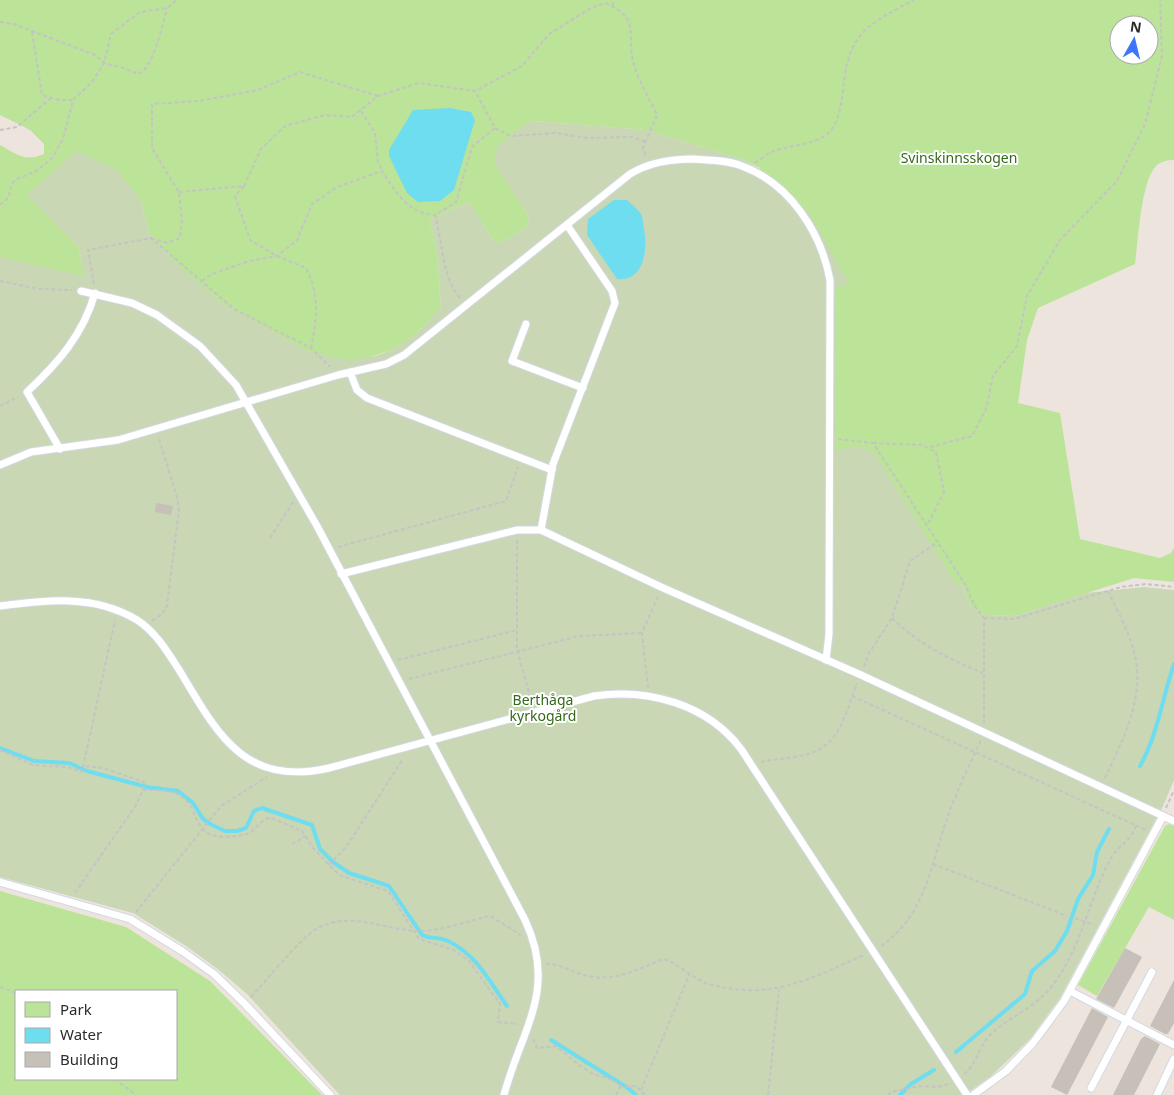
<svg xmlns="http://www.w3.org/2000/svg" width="1174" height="1095" viewBox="0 0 1174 1095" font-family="'Noto Sans',sans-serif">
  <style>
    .green { fill: #bbe499; fill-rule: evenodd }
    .cemetery { fill: #c9d7b4 }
    .water { fill: #6fddf0 }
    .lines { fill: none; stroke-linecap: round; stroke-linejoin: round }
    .stream { stroke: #6fddf0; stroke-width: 4 }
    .building { fill: #c6c0b9 }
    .service-casing { stroke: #d2d8e4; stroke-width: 9 }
    .path { stroke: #c4c4c4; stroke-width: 2; stroke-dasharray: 4 2.5; stroke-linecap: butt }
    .service { stroke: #fff; stroke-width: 7 }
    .labels { text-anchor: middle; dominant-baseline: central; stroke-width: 4; stroke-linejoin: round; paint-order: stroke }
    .park-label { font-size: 14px; fill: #336a19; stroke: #fff }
  </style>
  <rect width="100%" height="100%" fill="#ede4dd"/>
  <g class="green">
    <path d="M0,0H1174V160C1168,160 1161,161 1156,166C1141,181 1138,241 1135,264L1038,308L1027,340L1018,403L1060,413L1080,539L1160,558L1171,553L1174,548V582L1134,578L1015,616L987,615L971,608L962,585H957L835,451V345L760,168L741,159L646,130L533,121L522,126L496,166L529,217L527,227L501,243L492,239L469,202L429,220C440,252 438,275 441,308L414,336L394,349L362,360H349L249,392L170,256L149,234L141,200L28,195L79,248L84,276L80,275L0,329V145C18,155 25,162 44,154V144L30,130L0,115ZM1119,25H1149V55H1119Z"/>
    <polygon points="1169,824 1174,826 1174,920 1149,907 1097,996 1078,985 1165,826"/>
    <path d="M0,891L126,927L210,981L322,1095H0ZM16,991H176V1079H16Z"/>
  </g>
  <path class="cemetery" d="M533,121L646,130L741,159L760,169L780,183L810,215L850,285L835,287V451L851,446L873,451L957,585H962L971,608L987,615L1015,616L1086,593L1144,587L1174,590V780L1163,806L1060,998L1030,1039L990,1077L964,1095H340L247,994L219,970L186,946L133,913L0,877V257L84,276L79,248L27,195L77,151L117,170L141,200L149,234L183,270L220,302L309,352L349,360L376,356L394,349L414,336L441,308C438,275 440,252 429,220L469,202L492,239L501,243L527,227L529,217L496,166V152L498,146L522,126Z"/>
  <g class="water">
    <polygon points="450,108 471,112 475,120 454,190 440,201 418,202 407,193 389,156 389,150 413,110"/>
    <path d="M614,200H627C631,204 638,209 641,214C643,218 643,225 644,229C648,250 644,282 617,279L587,235L588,219Z"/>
  </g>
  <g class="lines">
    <g class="stream">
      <path d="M0,748L34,761L69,763L87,771L147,787L178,791L193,803L203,819L210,824L225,831H237L246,828L254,811L262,808L312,825L320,849L333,862L349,873L389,886L422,935C430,939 440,937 448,941C477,955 489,981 507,1006"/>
      <path d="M1140,766C1158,734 1162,699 1174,664"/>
      <polyline points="551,1040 628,1088 636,1095"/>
      <polyline points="956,1052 1025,994 1032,971 1055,951 1067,931 1078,899 1093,875 1097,852 1109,829"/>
      <polyline points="900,1095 911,1084 934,1070"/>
    </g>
  </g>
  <g class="building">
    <polygon points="156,503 173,506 171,515 155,512"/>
    <polygon points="1125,948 1142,957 1114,1008 1096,999"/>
    <polygon points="1174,980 1174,1023 1168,1034 1165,1034 1150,1026"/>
    <polygon points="1092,1008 1108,1017 1067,1095 1051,1087"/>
    <polygon points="1145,1036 1160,1044 1134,1095 1113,1095 1141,1039"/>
  </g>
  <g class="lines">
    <g class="service-casing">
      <g id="service">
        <path d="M81,291L132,303L157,315L200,346L236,385L317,526L525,920C558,990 521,1030 504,1095"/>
        <polyline points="526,324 512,361 583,388"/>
        <polyline points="350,372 357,390 367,398 552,470"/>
        <path d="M60,449L27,392C58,363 83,335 95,293"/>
        <path d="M0,465L31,452L118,440L338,375L386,364L404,355L630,174C648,163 672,159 693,159C709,160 727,160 742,166C790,184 821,232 830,280L829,634L826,660"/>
        <polyline points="541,530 553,464 615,303 612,291 567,225"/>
        <polyline points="341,574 517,530 541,530 661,587 861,675 1174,821"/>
        <path d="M0,606C47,600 94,594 137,620C156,632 169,654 181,673C218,735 245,787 329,768L594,696C648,688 707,704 741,749L967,1095"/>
        <polyline points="0,882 130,919 182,951 214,974 245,1004 330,1095"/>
        <polyline points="1070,991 1174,1045"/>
        <polyline points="1091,1088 1152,972"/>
        <polyline points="973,1095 1006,1071 1033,1043 1064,1001 1163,816"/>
        <polyline points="1157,1095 1174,1059"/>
      </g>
    </g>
    <g class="path">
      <polyline points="612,6 614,0"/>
      <path d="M0,22L14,24L95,55L104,63L124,68L138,74C153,70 163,23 167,8"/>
      <polyline points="32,32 42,95 59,100 72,100"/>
      <polyline points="361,111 375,133 378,161 382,171"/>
      <polyline points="495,128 511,136 556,133 587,138 631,137 646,142"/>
      <polyline points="0,130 17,127 51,98"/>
      <path d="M755,163C760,159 766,155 771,152C789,144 823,146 834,126C841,114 842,95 844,81C850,30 873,22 914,0"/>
      <path d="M244,186L235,196L250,240L277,256L306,268C320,296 317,319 311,348"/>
      <path d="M179,192L244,186L261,149L285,126L325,115L352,117L378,96L418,83L475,91L522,66L549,34L591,8L605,3C643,19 625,34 634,65C639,82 650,99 657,115L643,148L646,157"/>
      <polyline points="0,205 9,197 11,185 15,180 38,170 52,158 63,139 73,100 92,82 104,63 111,34 140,12 167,8 177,0"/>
      <polyline points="151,238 167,243 180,238 182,220 179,192 152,148 152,104 198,101 258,90 300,72 378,96"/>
      <polyline points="0,281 39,289 72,290"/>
      <path d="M202,281L212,274L249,261L277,256L297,240L312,204L337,187L382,171C396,192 407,213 435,215"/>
      <polyline points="94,284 88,250 151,238 234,309 311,348 330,367"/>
      <path d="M460,298C441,276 443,242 435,215L456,202L472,147L495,128L475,91"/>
      <polyline points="0,406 18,397"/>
      <polyline points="838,439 873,443 965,584 974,605 984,618 984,723"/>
      <polyline points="873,443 922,445 936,452 944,492 927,526"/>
      <polyline points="930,447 972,436 986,409 993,376 1017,346 1027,296 1060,240 1117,181 1145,124 1162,56 1160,0"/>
      <polyline points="270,538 293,502"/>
      <polyline points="517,540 517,650 532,703"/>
      <polyline points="338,547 506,501 518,467"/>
      <path d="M892,618C919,644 948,659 983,673"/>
      <polyline points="984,618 1014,619 1121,587 1146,584 1174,587"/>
      <polyline points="152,621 162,614 167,606 179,510 177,497 159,439"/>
      <polyline points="398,660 517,630"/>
      <polyline points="864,667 869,653 892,618 910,561 938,542"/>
      <polyline points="409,679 579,636 642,633"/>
      <polyline points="648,688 642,633 658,596"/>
      <polyline points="852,696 1146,830"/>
      <polyline points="0,750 33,765 68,767 82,772 115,620"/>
      <path d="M761,762C780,758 806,758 822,748C842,735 849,703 857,683"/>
      <path d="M1105,778C1124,737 1147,695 1133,648C1127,628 1117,610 1108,591"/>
      <path d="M143,790C156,790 170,789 181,796C202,810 190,837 226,837C234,836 242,836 249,833C256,829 260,822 267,818L274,819L302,831L313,848L339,875L388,891L419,939L454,950L469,961L500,1004L498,1022L518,1024"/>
      <polyline points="1166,808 1174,790"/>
      <polyline points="292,844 306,836"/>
      <polyline points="933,864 1067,916"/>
      <polyline points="329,865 346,847 403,759"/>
      <polyline points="75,893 136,805 143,790 144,782 103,768 84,766"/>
      <polyline points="136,912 221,806 267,777"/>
      <polyline points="1075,918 1094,925"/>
      <path d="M881,946C927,914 931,862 949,813C958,788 970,764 981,740"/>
      <path d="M546,964C562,964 573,973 588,976C615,982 638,969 663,959C673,960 692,978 706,983C768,1002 808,980 864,955"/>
      <polyline points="0,987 16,993"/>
      <path d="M251,997C267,980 300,938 318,928C349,911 384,929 415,931C440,932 466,921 490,916L521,935"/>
      <polyline points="533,1039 537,1048 556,1046 579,1065 593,1074 613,1080 623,1087 636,1086 645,1095"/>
      <path d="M964,1074C977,1064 978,1048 989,1036C1006,1019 1030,1010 1047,992C1081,954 1087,901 1111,858C1118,845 1132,841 1136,825"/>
      <polyline points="115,1079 136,1095"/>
      <polyline points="641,1090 689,975"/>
      <polyline points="616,1095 621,1085"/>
      <polyline points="768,1095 779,989"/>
      <polyline points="888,1095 891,1092 920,1086 938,1087 948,1084"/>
    </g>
    <use href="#service" class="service"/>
  </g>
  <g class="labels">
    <g class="park-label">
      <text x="959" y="157">Svinskinnsskogen</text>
      <text x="543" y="699">Berthåga<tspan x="543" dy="16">kyrkogård</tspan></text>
    </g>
  </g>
  <rect x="15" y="990" width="162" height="90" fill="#ffffff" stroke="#aaaaaa"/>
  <rect x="25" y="1002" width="25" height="15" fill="#bbe499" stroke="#aaaaaa"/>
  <text x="60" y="1015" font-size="15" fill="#2b2b2b">Park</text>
  <rect x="25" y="1028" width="25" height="15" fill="#6fddf0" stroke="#aaaaaa"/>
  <text x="60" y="1040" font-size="15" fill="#2b2b2b">Water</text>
  <rect x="25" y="1052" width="25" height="15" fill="#c6c0b9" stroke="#aaaaaa"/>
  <text x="60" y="1065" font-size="15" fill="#2b2b2b">Building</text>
  <g transform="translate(1134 40) rotate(8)"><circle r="24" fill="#ffffff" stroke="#aaaaaa"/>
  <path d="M0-4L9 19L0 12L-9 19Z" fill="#3b76fc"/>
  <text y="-8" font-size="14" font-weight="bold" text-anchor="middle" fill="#2b2b2b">N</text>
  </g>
</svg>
